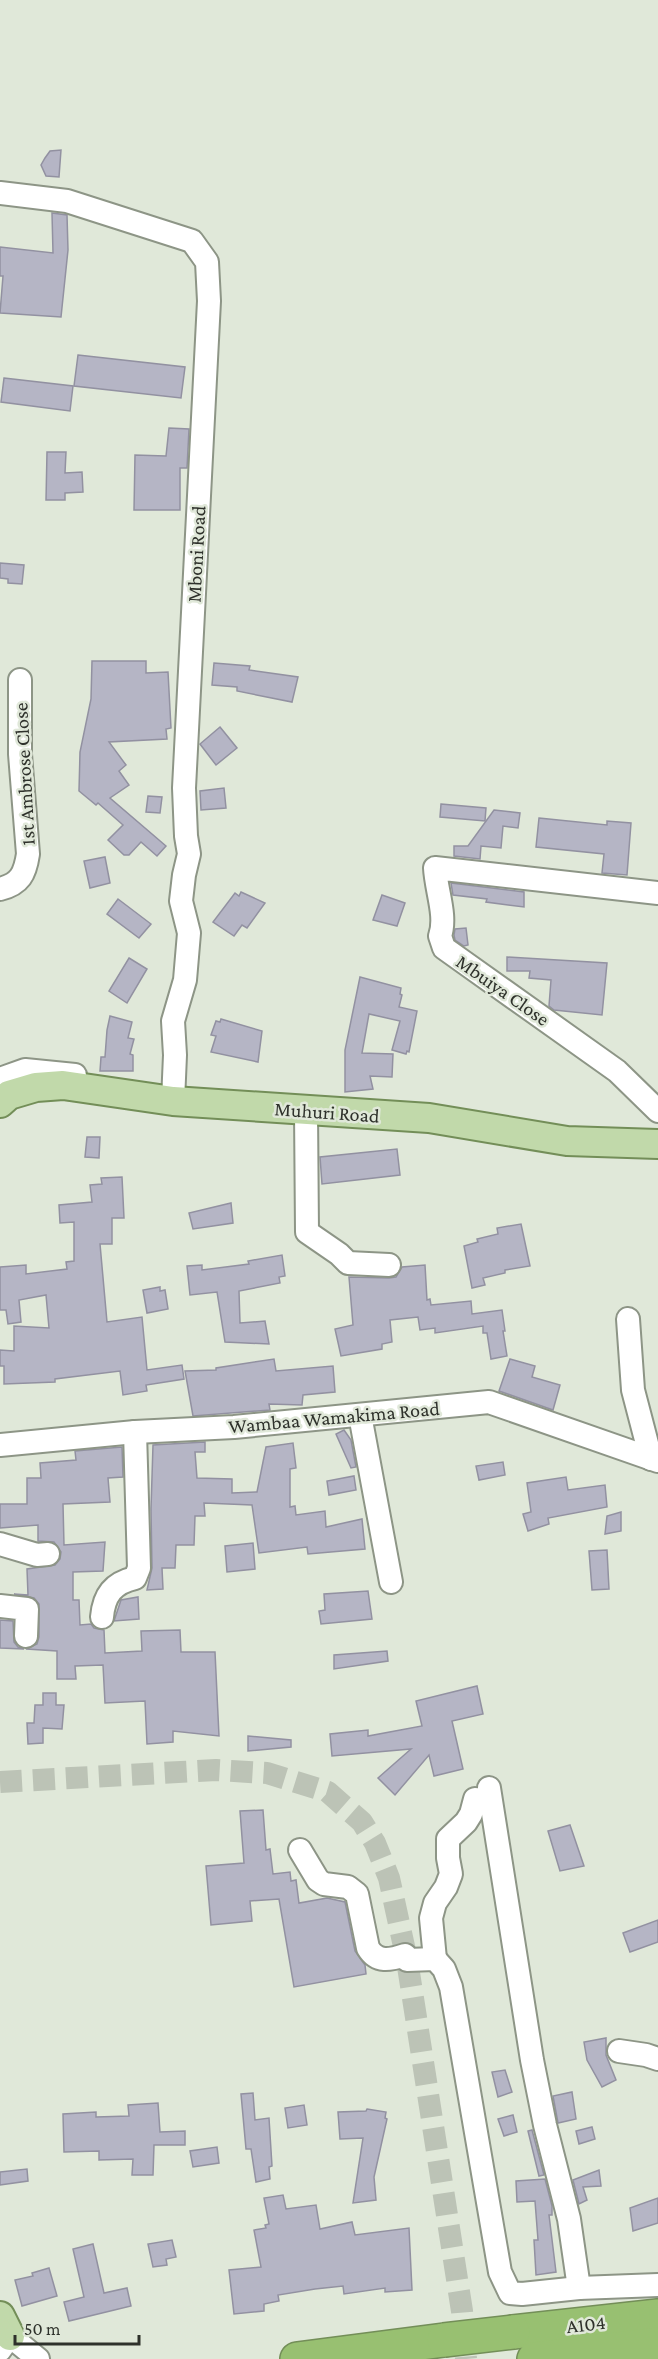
<svg xmlns="http://www.w3.org/2000/svg" width="658" height="2359" viewBox="0 0 658 2359" font-family="'Crimson Pro',serif">
  <style>
    .building { fill: #b5b5c5; stroke: #9291a1; stroke-width: 1.5 }
    .lines { fill: none; stroke-linecap: round; stroke-linejoin: round }
    .minor-tunnel { stroke: #bcc3b6; stroke-width: 22; stroke-dasharray: 22 11; stroke-linecap: butt }
    .minor-casing { stroke: #8d9586; stroke-width: 26 }
    .major-casing { stroke: #738e58; stroke-width: 32 }
    .highway-casing { stroke: #738e58; stroke-width: 36 }
    .minor { stroke: #fff; stroke-width: 22 }
    .major { stroke: #c1d9aa; stroke-width: 28 }
    .highway { stroke: #98c071; stroke-width: 33 }
    .highway-bridge-casing { stroke: #738e58; stroke-width: 36; stroke-linecap: butt }
    .highway-bridge { stroke: #98c071; stroke-width: 33 }
    .labels { text-anchor: middle; dominant-baseline: central; stroke-width: 5; stroke-linejoin: round; paint-order: stroke }
    .street-label { font-size: 20px; fill: #2e312b; stroke: #e0e8d9 }
  </style>
  <rect width="100%" height="100%" fill="#e0e8d9"/>
  <g class="building">
    <polygon points="61,150 59,177 46,176 41,165 45,158 50,151"/>
    <polygon points="52,213 67,215 68,250 61,317 0,313 3,276 0,276 0,247 53,253"/>
    <polygon points="78,355 185,367 181,398 74,386"/>
    <polygon points="4,378 73,386 70,411 1,402"/>
    <polygon points="169,428 189,429 187,468 180,468 180,510 134,510 135,455 166,456"/>
    <polygon points="47,452 66,452 65,473 82,472 83,492 65,493 65,500 46,500"/>
    <polygon points="0,563 24,565 22,584 8,583 8,579 0,578"/>
    <polygon points="92,661 146,661 146,673 168,672 171,728 166,729 167,739 109,742 126,765 119,771 129,785 110,798 166,846 157,856 141,842 129,855 124,855 108,840 123,825 98,803 96,805 79,791 80,752 91,699"/>
    <polygon points="214,663 250,666 249,670 298,677 292,702 237,691 237,687 212,685"/>
    <polygon points="220,727 237,748 216,765 200,744"/>
    <polygon points="224,788 226,808 201,810 200,791"/>
    <polygon points="148,796 162,797 160,813 146,812"/>
    <polygon points="441,804 486,808 485,821 440,817"/>
    <polygon points="494,810 520,813 518,828 503,826 501,848 481,846 480,859 454,856 454,846 468,846"/>
    <polygon points="539,818 607,825 607,821 631,823 627,875 602,873 604,854 536,847"/>
    <polygon points="105,857 110,883 90,888 84,861"/>
    <polygon points="451,883 524,892 524,907 486,902 487,899 453,895"/>
    <polygon points="241,892 265,903 247,928 242,925 234,936 213,922 235,893 239,896"/>
    <polygon points="382,895 405,903 397,926 373,920"/>
    <polygon points="118,899 151,924 139,938 107,914"/>
    <polygon points="466,928 468,945 464,946 455,940 454,935 455,929"/>
    <polygon points="507,957 607,963 602,1015 554,1010 549,1006 551,980 529,978 530,971 507,971"/>
    <polygon points="129,958 147,969 127,1003 109,991"/>
    <polygon points="360,977 401,988 400,994 402,995 399,1007 417,1011 409,1052 407,1051 406,1054 392,1050 400,1021 369,1014 362,1053 393,1054 392,1077 370,1076 373,1089 345,1092 345,1050"/>
    <polygon points="110,1016 132,1022 128,1038 134,1039 130,1054 133,1055 133,1071 100,1071 101,1057 105,1057 107,1030"/>
    <polygon points="221,1019 262,1031 258,1062 211,1052 216,1036 211,1035 216,1021 220,1022"/>
    <polygon points="87,1137 100,1137 99,1158 85,1157"/>
    <polygon points="397,1149 400,1175 322,1184 320,1157"/>
    <polygon points="122,1177 124,1218 112,1218 112,1244 100,1244 107,1322 142,1317 147,1370 182,1365 184,1379 146,1385 147,1391 123,1395 120,1371 55,1379 55,1382 4,1384 4,1366 0,1366 0,1350 14,1351 14,1326 49,1328 46,1295 19,1300 21,1322 8,1324 6,1310 0,1310 0,1267 26,1265 26,1274 67,1269 66,1262 74,1261 74,1222 60,1223 59,1205 92,1202 90,1185 102,1184 101,1178"/>
    <polygon points="231,1203 233,1223 193,1229 189,1213"/>
    <polygon points="521,1224 530,1266 505,1270 505,1273 483,1278 485,1285 472,1288 464,1246 478,1242 477,1239 498,1234 497,1228"/>
    <polygon points="282,1255 285,1276 279,1277 280,1283 239,1291 240,1323 265,1321 269,1344 225,1342 217,1292 190,1295 187,1266 202,1265 202,1270 249,1264 248,1261"/>
    <polygon points="425,1265 427,1300 430,1299 431,1305 471,1301 472,1314 502,1310 505,1331 503,1331 507,1356 491,1359 487,1333 483,1333 483,1326 435,1333 435,1328 420,1330 418,1317 390,1320 392,1342 382,1344 382,1349 341,1356 335,1329 353,1325 349,1277 389,1278 396,1277 402,1267"/>
    <polygon points="160,1287 160,1291 165,1290 168,1309 147,1313 143,1290"/>
    <polygon points="274,1359 276,1371 333,1366 335,1392 303,1395 302,1405 269,1404 270,1410 193,1416 185,1371 216,1370 216,1368"/>
    <polygon points="510,1359 535,1366 532,1377 560,1385 553,1410 499,1391"/>
    <polygon points="344,1430 351,1440 356,1467 351,1468 336,1434"/>
    <polygon points="205,1442 205,1452 195,1452 197,1478 232,1479 232,1493 257,1492 266,1447 293,1443 296,1468 290,1469 290,1507 295,1506 296,1515 325,1511 326,1527 362,1519 365,1549 308,1554 307,1547 259,1553 252,1505 204,1503 205,1516 195,1516 194,1545 176,1545 175,1568 162,1568 163,1589 147,1590 152,1568 151,1509 153,1445"/>
    <polygon points="122,1447 123,1477 108,1478 110,1502 63,1504 64,1545 105,1542 103,1571 73,1572 73,1600 79,1600 80,1625 91,1624 94,1628 104,1630 105,1653 142,1651 141,1631 180,1630 181,1652 215,1652 219,1736 173,1731 173,1742 147,1744 145,1701 105,1703 103,1665 75,1666 76,1679 57,1679 57,1651 26,1649 37,1644 39,1637 39,1604 34,1598 14,1594 28,1595 27,1569 55,1565 60,1559 61,1552 54,1542 38,1541 38,1525 0,1528 0,1504 27,1504 27,1478 41,1478 40,1463 76,1460 75,1451"/>
    <polygon points="503,1462 505,1475 479,1480 476,1466"/>
    <polygon points="354,1476 356,1490 329,1495 327,1481"/>
    <polygon points="566,1477 568,1490 605,1485 607,1507 548,1518 549,1524 528,1531 523,1514 531,1512 527,1483"/>
    <polygon points="621,1512 621,1531 605,1534 607,1516"/>
    <polygon points="253,1543 255,1569 227,1572 225,1546"/>
    <polygon points="607,1550 609,1589 592,1590 589,1551"/>
    <polygon points="368,1591 372,1619 321,1624 319,1611 325,1610 324,1594"/>
    <polygon points="138,1597 139,1619 114,1621 121,1600"/>
    <polygon points="0,1620 13,1621 14,1642 18,1647 24,1649 0,1648"/>
    <polygon points="387,1651 388,1661 334,1669 334,1655"/>
    <polygon points="477,1686 483,1714 452,1721 463,1769 434,1776 429,1755 395,1795 378,1778 411,1749 332,1756 330,1734 368,1730 368,1736 422,1726 416,1701"/>
    <polygon points="43,1693 56,1693 56,1705 64,1705 62,1729 43,1728 43,1743 28,1744 27,1723 34,1723 35,1705 43,1705"/>
    <polygon points="248,1736 291,1740 291,1747 248,1751"/>
    <polygon points="263,1810 266,1850 270,1849 273,1874 290,1872 291,1881 296,1880 299,1903 327,1898 345,1902 355,1951 365,1965 366,1974 294,1987 279,1899 250,1901 252,1921 211,1925 206,1866 244,1863 240,1811"/>
    <polygon points="570,1825 584,1866 560,1871 548,1831"/>
    <polygon points="658,1920 658,1942 630,1952 623,1933"/>
    <polygon points="606,2038 606,2055 616,2080 602,2087 587,2060 584,2042"/>
    <polygon points="505,2070 512,2092 498,2097 492,2072"/>
    <polygon points="572,2092 576,2119 558,2123 553,2096"/>
    <polygon points="253,2093 255,2120 269,2118 272,2166 269,2167 270,2179 256,2182 251,2149 246,2149 241,2094"/>
    <polygon points="158,2103 160,2132 185,2131 185,2145 154,2145 153,2175 132,2175 133,2159 99,2160 99,2151 64,2152 63,2114 96,2112 96,2117 129,2116 128,2105"/>
    <polygon points="304,2105 307,2125 288,2128 285,2108"/>
    <polygon points="367,2109 386,2112 385,2118 387,2119 374,2177 376,2200 353,2203 363,2138 340,2139 338,2112 366,2111"/>
    <polygon points="513,2115 517,2132 504,2136 498,2119"/>
    <polygon points="592,2127 595,2139 579,2144 576,2131"/>
    <polygon points="532,2130 544,2175 539,2176 528,2131"/>
    <polygon points="217,2147 219,2163 193,2167 190,2151"/>
    <polygon points="27,2169 28,2181 0,2185 0,2172"/>
    <polygon points="599,2170 601,2186 583,2187 587,2200 579,2204 573,2180"/>
    <polygon points="545,2179 552,2206 552,2215 549,2215 556,2272 536,2275 534,2240 538,2240 535,2201 517,2202 516,2181"/>
    <polygon points="283,2195 286,2209 316,2205 320,2229 352,2222 355,2235 409,2228 412,2290 385,2292 385,2288 344,2294 343,2286 315,2289 278,2295 279,2301 264,2304 264,2311 234,2314 229,2270 261,2267 254,2230 266,2228 265,2225 269,2224 264,2198"/>
    <polygon points="658,2198 658,2223 633,2231 630,2208"/>
    <polygon points="172,2240 176,2257 166,2259 167,2265 153,2267 148,2244"/>
    <polygon points="93,2244 104,2293 127,2288 131,2306 69,2321 64,2302 84,2297 73,2249"/>
    <polygon points="49,2268 57,2296 22,2306 15,2280 33,2276 32,2273"/>
  </g>
  <g class="lines">
    <polyline class="minor-tunnel" points="0,1782 216,1770 267,1773 328,1792 362,1822 375,1843 389,1878 407,1960 462,2311 466,2359"/>
    <g class="minor-casing">
      <g id="minor">
        <polyline points="0,193 67,201 192,241 207,262 209,301 184,788 186,836 189,854 184,875 181,901 189,933 185,980 173,1021 175,1055 173,1101"/>
        <path d="M0,889C20,884 25,874 28,854L20,754V680"/>
        <path d="M658,893L435,868C436,890 447,916 440,936L444,948L617,1071L658,1111"/>
        <polyline points="0,1079 25,1070 75,1075"/>
        <polyline points="306,1111 307,1232 339,1254 348,1263 389,1265"/>
        <polyline points="628,1319 633,1390 651,1459"/>
        <polyline points="360,1415 391,1582"/>
        <polyline points="0,1445 135,1432 234,1427 489,1402 658,1461"/>
        <polyline points="0,1544 37,1555 48,1554"/>
        <polyline points="0,1606 27,1609 26,1636"/>
        <path d="M102,1617C104,1595 113,1583 135,1578L139,1568L135,1432"/>
        <polyline points="489,1788 532,2060 545,2125 569,2219 579,2288"/>
        <path d="M300,1850L318,1880L324,1884L348,1887L357,1894L368,1948C377,1963 390,1960 405,1955"/>
        <polyline points="435,1959 431,1918 435,1903 446,1887 451,1874 448,1858 448,1839 466,1822 471,1814 475,1799"/>
        <polyline points="407,1960 435,1959 444,1969 451,1987 500,2272 510,2293 522,2294 579,2288 658,2285"/>
        <polyline points="619,2051 646,2055 658,2059"/>
        <polyline points="0,2350 10,2336 38,2359"/>
      </g>
    </g>
    <g class="major-casing">
      <g id="major">
        <polyline points="0,1103 9,1095 36,1087 63,1085 173,1101 429,1118 567,1141 658,1144"/>
        <polyline points="0,2316 10,2336"/>
      </g>
    </g>
    <g class="highway-casing">
      <g id="highway">
        <polyline points="513,2332 658,2316"/>
        <polyline points="297,2359 444,2340"/>
        <polyline points="534,2359 658,2344"/>
      </g>
    </g>
    <use href="#minor" class="minor"/>
    <use href="#major" class="major"/>
    <use href="#highway" class="highway"/>
    <g class="highway-bridge-casing">
      <polyline id="highway-bridge" points="444,2340 513,2332"/>
    </g>
    <use href="#highway-bridge" class="highway-bridge"/>
  </g>
  <g class="labels">
    <g class="street-label">
      <text transform="translate(196 554) rotate(-87)">Mboni Road</text>
      <text transform="translate(24 774) rotate(-93)">1st Ambrose Close</text>
      <text transform="translate(503 990) rotate(35)">Mbuiya Close</text>
      <text transform="translate(327 1112) rotate(4)">Muhuri Road</text>
      <text transform="translate(334 1417) rotate(-5)">Wambaa Wamakima Road</text>
      <text transform="translate(586 2324) rotate(-7)">A104</text>
    </g>
  </g>
  <path d="M15 2335v9h124v-9" fill="none" stroke="#2e312b" stroke-width="3"/>
  <text x="24" y="2335" font-size="18" fill="#2e312b" stroke="#e0e8d9" stroke-width="4.5" paint-order="stroke">50 m</text>
</svg>
